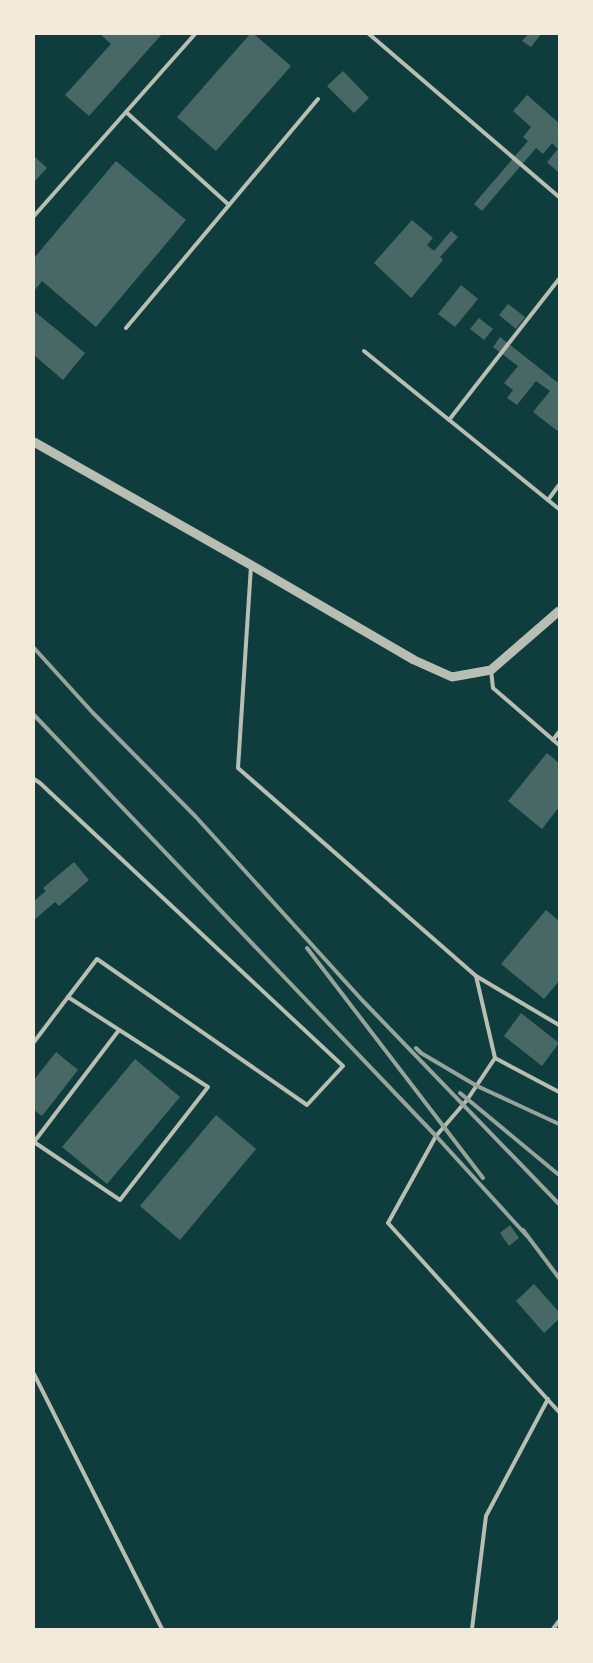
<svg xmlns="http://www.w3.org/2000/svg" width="593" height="1663" viewBox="0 0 593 1663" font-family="'Fira Sans',sans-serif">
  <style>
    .building { fill: #486865 }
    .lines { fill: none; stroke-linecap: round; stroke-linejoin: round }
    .service { stroke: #b8beb3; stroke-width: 4 }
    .tertiary { stroke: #b8beb3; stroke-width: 9 }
    .rail { stroke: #97a49c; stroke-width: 4 }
  </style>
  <rect width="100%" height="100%" fill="#0f3d3e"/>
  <g class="building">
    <polygon points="102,34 162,34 89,116 65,95 111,44 101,35"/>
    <polygon points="250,34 254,34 291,66 216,151 177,117"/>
    <polygon points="528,34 541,34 531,47 522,41"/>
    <polygon points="343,71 369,98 354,113 327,86"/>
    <polygon points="527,95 559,123 559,173 547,162 558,149 552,143 543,154 536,148 482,211 474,204 528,141 523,137 531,127 513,111"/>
    <polygon points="34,156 47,168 34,182"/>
    <polygon points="116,161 186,220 96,327 42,281 34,291 34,258"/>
    <polygon points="412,220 433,238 427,245 434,251 451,231 458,237 440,257 443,260 411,298 374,263"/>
    <polygon points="461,285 478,299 455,327 438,314"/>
    <polygon points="508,304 525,317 516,329 499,315"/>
    <polygon points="34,311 85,353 63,380 34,355"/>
    <polygon points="479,318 493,329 484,340 470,329"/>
    <polygon points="500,337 557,382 559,379 559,432 533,412 550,391 536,381 517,405 507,398 513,390 504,383 518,366 493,347"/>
    <polygon points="547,753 559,763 559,807 542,829 508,801"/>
    <polygon points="74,862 89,880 59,906 55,902 34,920 34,901 46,891 43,888"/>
    <polygon points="546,910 559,921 559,981 544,999 501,964"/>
    <polygon points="521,1013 559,1043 542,1066 504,1036"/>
    <polygon points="56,1052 78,1070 42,1116 34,1110 34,1080"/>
    <polygon points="135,1059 180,1097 107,1184 62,1147"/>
    <polygon points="216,1115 256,1149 180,1240 140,1206"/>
    <polygon points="510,1225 519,1238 509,1246 500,1233"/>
    <polygon points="534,1284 559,1312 559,1319 544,1333 516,1301"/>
  </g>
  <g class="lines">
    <g class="service">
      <polyline points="369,34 559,197"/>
      <polyline points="126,112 229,205"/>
      <polyline points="34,216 195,34"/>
      <polyline points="126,328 318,99"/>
      <polyline points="364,351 559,509"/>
      <polyline points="449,420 559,279"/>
      <polyline points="548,500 559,485"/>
      <polyline points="251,566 238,768 476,976 495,1058 467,1100 436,1136 388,1223 559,1412"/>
      <polyline points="491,670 493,688 559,745"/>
      <polyline points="553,740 559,732"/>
      <polyline points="34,779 40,783 343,1066 307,1105 97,959 68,997"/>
      <polyline points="476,976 559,1025"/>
      <polyline points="34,1042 68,997 208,1087 120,1200 34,1142"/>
      <polyline points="495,1058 559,1092"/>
      <polyline points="34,1142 119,1030"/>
      <polyline points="34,1374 162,1629"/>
      <polyline points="472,1629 486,1516 548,1399"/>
      <polyline points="553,1629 559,1621"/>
    </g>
    <polyline class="tertiary" points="34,442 251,565 414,660 452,677 491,670 559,611"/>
    <g class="rail">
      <polyline points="34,648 93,713 196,817 362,1000 559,1204"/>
      <polyline points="34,715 436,1136 527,1236"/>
      <polyline points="307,948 483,1178"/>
      <polyline points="416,1048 421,1053 477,1086 559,1124"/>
      <polyline points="460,1093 559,1175"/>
      <polyline points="523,1230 559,1278"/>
    </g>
  </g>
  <rect width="593" height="1663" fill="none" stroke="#f1e9da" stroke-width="70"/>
</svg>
